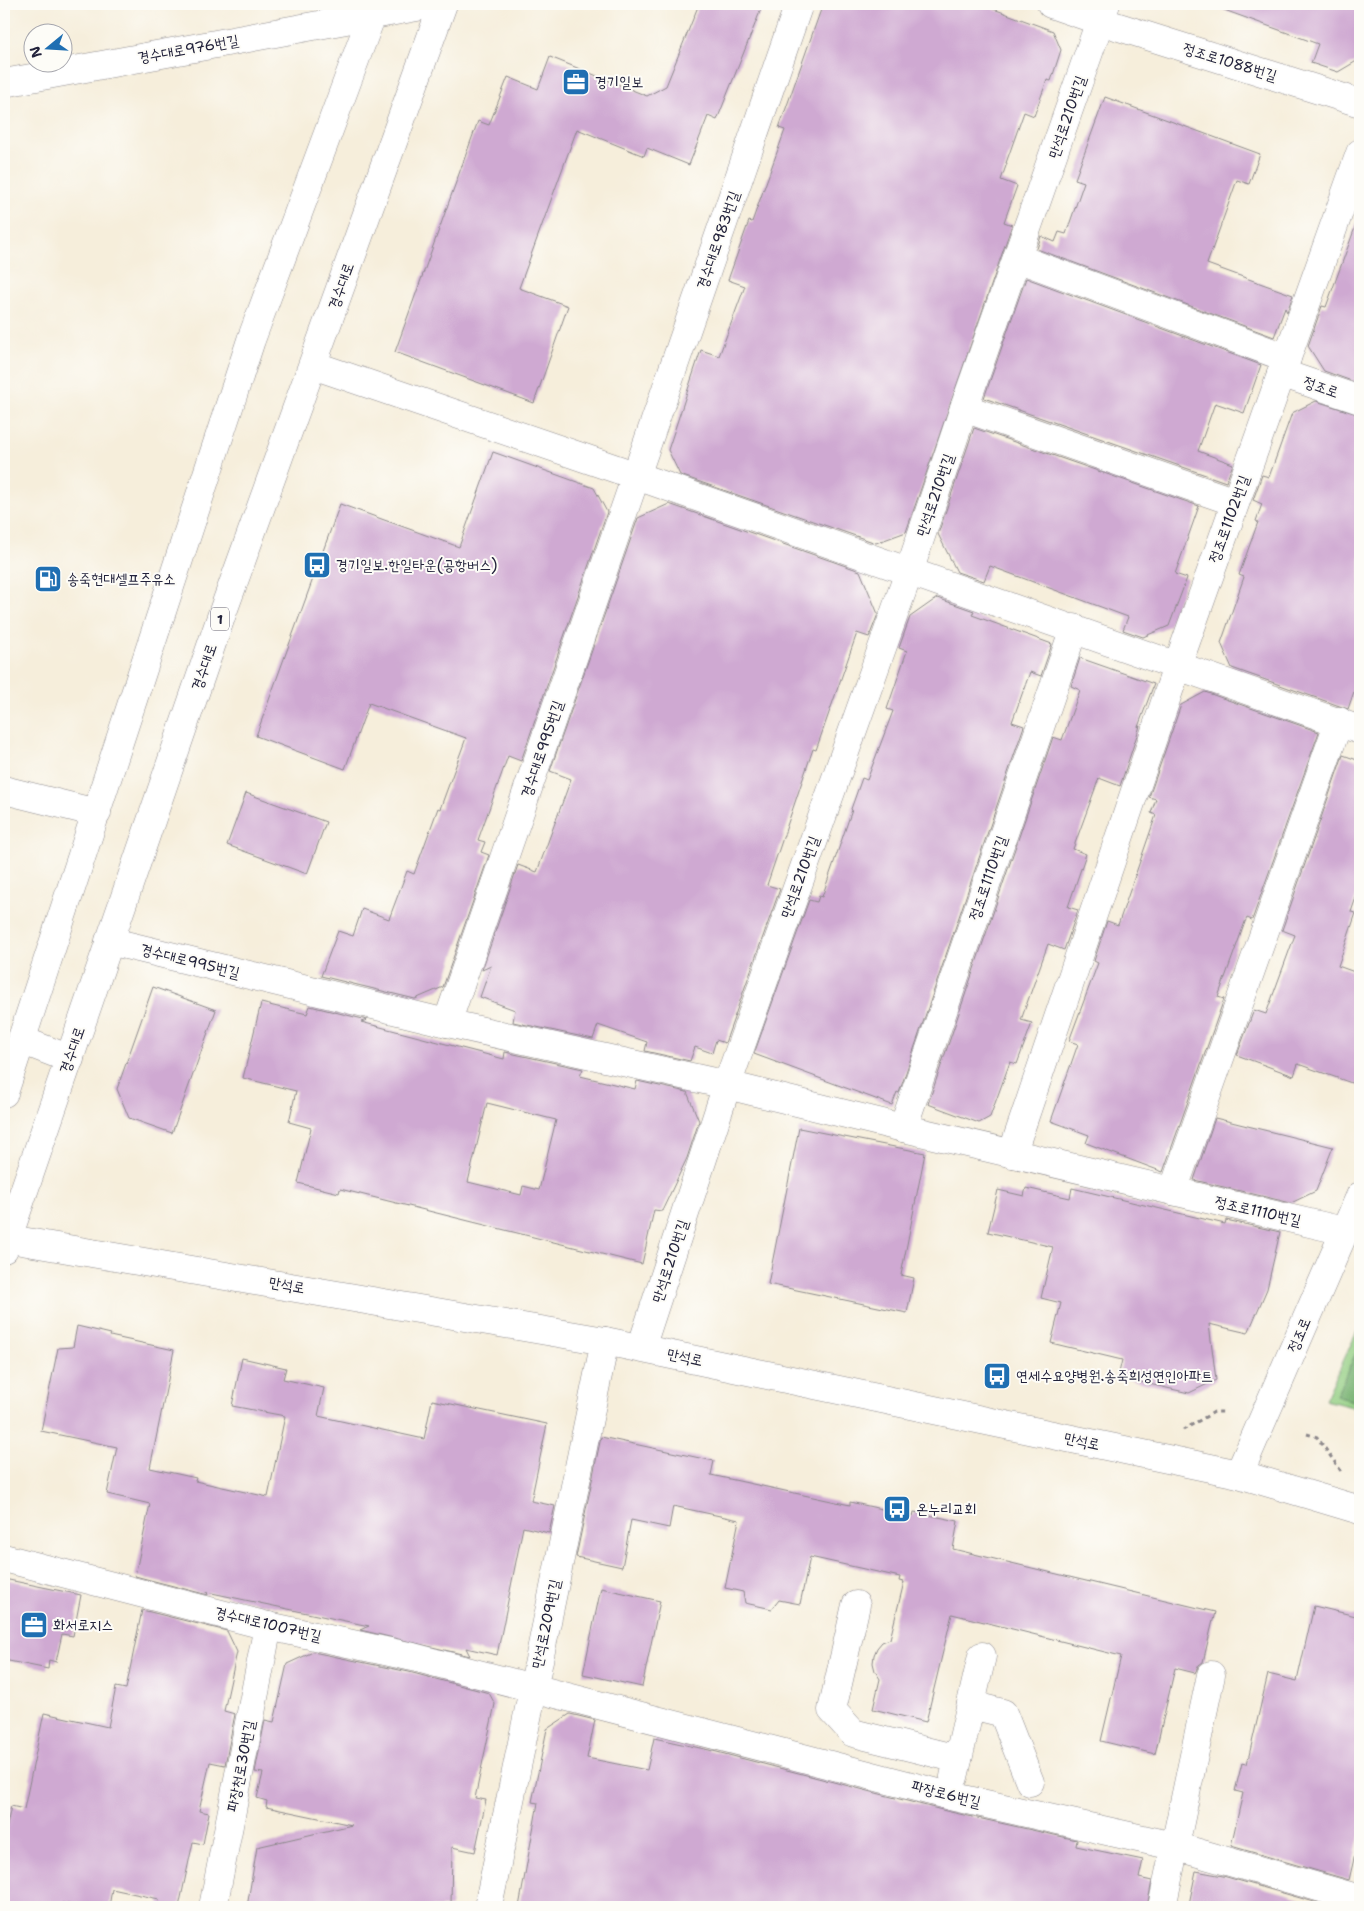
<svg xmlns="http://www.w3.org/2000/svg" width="1364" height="1911" viewBox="0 0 1364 1911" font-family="'Shantell Sans','Poor Story',sans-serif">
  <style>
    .green { fill: #93ce82; stroke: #5a785e }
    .forest { fill: #76b170; stroke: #4c6a56 }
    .building { fill: #cfa9d2; fill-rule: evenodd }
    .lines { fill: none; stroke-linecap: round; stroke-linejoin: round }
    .minor-casing { stroke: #8c888b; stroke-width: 29 }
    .major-casing { stroke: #8c888b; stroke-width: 29 }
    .path { stroke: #8c888b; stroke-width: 3; stroke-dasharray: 4 4; stroke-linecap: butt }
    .minor { stroke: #fff; stroke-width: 28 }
    .major { stroke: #fff; stroke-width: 28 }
    .labels { text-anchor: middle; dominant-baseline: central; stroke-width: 4; stroke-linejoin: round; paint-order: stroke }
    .shield { fill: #fdfcf7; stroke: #646373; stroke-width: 1 }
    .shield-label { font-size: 14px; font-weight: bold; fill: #22223b }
    .street-label { font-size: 15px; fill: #22223b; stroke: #fdfcf7 }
    .poi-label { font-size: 15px; fill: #22223b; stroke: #fdfcf7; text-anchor: start }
  </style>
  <rect width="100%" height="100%" fill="#fdfcf7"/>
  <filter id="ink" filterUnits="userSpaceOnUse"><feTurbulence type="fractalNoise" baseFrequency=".02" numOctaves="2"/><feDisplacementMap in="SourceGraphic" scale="10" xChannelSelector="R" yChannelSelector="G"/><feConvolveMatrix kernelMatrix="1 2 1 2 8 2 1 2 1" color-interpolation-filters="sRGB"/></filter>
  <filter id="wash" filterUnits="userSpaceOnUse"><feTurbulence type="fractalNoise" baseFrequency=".0096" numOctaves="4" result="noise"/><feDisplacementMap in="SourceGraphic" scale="20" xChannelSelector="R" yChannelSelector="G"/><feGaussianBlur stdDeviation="1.12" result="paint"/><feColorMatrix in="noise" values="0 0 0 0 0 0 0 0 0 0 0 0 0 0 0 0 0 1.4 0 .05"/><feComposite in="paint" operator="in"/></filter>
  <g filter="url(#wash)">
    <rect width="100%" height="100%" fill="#f6eedb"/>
    <polygon class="green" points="1360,1325 1360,1409 1325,1400"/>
    <polygon class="forest" points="1360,1344 1360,1403 1336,1396"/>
    <g id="blocks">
      <g class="building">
        <polygon points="699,4 763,4 717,120 708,116 689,165 647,148 644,156 577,129 519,288 568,306 534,403 395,352 478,121 489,125 508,77 538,89 550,57 647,96 666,86"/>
        <polygon points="823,4 980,4 1053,31 1061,50 1051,81 1047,80 1034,116 1024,112 1006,163 1007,163 1001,180 1017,186 1004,222 1012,225 906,532 876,543 680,475 668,450 701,350 719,356 745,286 728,280 749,221 752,222 785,130 779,128"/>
        <polygon points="1217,4 1360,4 1360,59 1338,72 1311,63 1318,44 1216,7"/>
        <polygon points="1105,97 1260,154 1249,184 1237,180 1207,264 1293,295 1287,312 1285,308 1274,337 1037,249 1041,236 1055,242 1059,232 1066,234 1084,182 1075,179"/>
        <polygon points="1357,222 1360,222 1360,384 1324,371 1308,346 1322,306 1326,307"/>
        <polygon points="1026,278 1261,365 1244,413 1215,403 1198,451 1233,464 1226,482 984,398"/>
        <polygon points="1316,401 1360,415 1360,674 1348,709 1232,668 1221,643 1244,577 1239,575 1258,522 1256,521 1262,504 1253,500 1262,475 1269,477 1292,413"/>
        <polygon points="974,428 1199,506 1175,574 1187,578 1169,626 1143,637 1123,630 1128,617 990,566 984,581 957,572 938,534"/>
        <polygon points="493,452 594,488 607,512 521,761 508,756 478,840 485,842 481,852 489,855 443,987 415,999 321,976 338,931 353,936 362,909 389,919 407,871 414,874 438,808 440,809 466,738 369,703 345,769 256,736 340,504 459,547"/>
        <polygon points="669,504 860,571 878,614 869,637 857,633 816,750 813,749 767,885 780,889 725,1043 716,1040 712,1053 695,1047 690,1061 645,1051 647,1042 598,1025 593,1039 513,1022 515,1010 480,997 491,966 482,970 518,865 537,872 571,779 550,771 638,518"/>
        <polygon points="937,598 974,611 972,615 1052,644 1041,676 1030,672 1012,722 1024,726 899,1093 897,1092 892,1105 754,1054 809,900 817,902 819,896 822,897 852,810 851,809 862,778 867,780 893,711 887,709 907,651 899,648 910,617"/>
        <polygon points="1080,658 1154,684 1138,727 1140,726 1120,786 1099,778 1073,849 1086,854 1068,907 1078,910 1064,950 1048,944 1021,1020 1032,1023 1017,1064 1010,1062 990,1117 979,1123 928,1104 1053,737 1062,740 1080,690 1071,686"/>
        <polygon points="1205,692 1319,732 1252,920 1247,918 1245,922 1218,997 1224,999 1163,1172 1086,1143 1089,1135 1051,1121 1078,1044 1069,1041 1098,963 1094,961 1107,921 1118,925 1156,815 1151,813 1156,799 1149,797 1181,705"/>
        <polygon points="1343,755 1360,761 1360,886 1351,912 1356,913 1338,966 1360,974 1360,1086 1298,1064 1294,1076 1237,1055 1254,1010 1266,1014 1295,935 1282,930"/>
        <polygon points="246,793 326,822 307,874 227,845"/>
        <polygon points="153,987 216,1010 172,1133 129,1118 117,1089"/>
        <path d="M261,1003L307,1014L310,1006L367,1020L361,1022L504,1059L505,1052L583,1069L580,1076L635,1089L637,1081L687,1092L699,1121L687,1158L662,1211L654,1210L642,1264L340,1189L339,1193L298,1183L311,1128L289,1122L296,1091L243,1078ZM487,1103L556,1120L539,1190L523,1186L521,1195L468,1182Z"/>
        <polygon points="1215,1118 1333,1147 1316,1191 1291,1203 1194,1180"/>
        <polygon points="799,1128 925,1153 901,1275 914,1278 907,1313 768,1284"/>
        <polygon points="1026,1188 1070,1198 1072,1188 1225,1224 1226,1220 1280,1232 1267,1289 1248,1333 1209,1324 1216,1380 1189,1393 1118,1377 1122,1360 1051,1343 1061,1303 1041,1298 1053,1247 988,1232 998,1190 1024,1196"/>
        <polygon points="77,1326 111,1334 110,1336 174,1350 150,1468 196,1478 195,1481 268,1497 285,1416 232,1406 242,1358 286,1368 283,1379 324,1388 318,1416 424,1439 432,1400 547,1424 531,1501 555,1506 549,1533 523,1527 497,1655 466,1648 470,1656 360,1630 369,1626 207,1592 208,1595 135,1576 150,1504 107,1494 117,1447 41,1431 58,1348 73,1347"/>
        <polygon points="601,1437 714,1461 711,1475 850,1505 850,1502 913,1516 914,1512 958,1521 953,1549 1215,1612 1203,1662 1199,1665 1195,1673 1175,1668 1155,1754 1101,1741 1121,1656 952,1614 926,1722 873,1709 880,1679 875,1671 873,1663 874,1655 877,1648 882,1642 890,1639 904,1582 899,1581 900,1577 810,1557 800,1604 779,1600 772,1609 745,1603 743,1592 725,1588 739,1520 673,1506 669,1528 631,1520 622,1567 576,1557"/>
        <polygon points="4,1579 81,1595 73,1636 62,1634 56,1662 49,1660 48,1669 4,1660"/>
        <polygon points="601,1588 660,1601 642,1687 583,1674"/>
        <polygon points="1314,1606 1360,1617 1360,1833 1349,1880 1231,1846 1243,1793 1235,1791 1242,1763 1247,1764 1268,1674 1297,1681"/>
        <polygon points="142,1610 227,1631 237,1652 224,1711 235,1714 225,1765 210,1762 199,1811 209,1813 203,1844 193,1842 179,1907 160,1907 159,1899 112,1889 109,1907 84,1907 62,1903 61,1907 4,1907 4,1840 11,1806 24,1809 44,1713 108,1727 116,1687 126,1689"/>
        <polygon points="313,1652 409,1672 489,1693 495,1704 475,1798 486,1800 475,1852 452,1847 451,1907 247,1907 257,1847 352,1825 266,1807 267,1801 257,1798 263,1773 255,1772 265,1720 274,1722 287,1664"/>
        <polygon points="570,1714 595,1720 587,1758 647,1770 654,1738 709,1750 946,1811 1077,1840 1076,1846 1143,1860 1139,1878 1152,1881 1147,1907 519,1907 538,1803 532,1802 547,1729"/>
        <polygon points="1196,1871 1223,1876 1332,1907 1202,1907 1189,1904"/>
      </g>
    </g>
  </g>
  <g filter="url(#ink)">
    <use href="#blocks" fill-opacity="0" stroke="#8c888b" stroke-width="1"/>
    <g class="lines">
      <g class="minor-casing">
        <g id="minor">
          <polyline points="1051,4 1100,21 1360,103"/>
          <polyline points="4,83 433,4"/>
          <polyline points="1017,258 1287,358"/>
          <polyline points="313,365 637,476 1360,730"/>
          <polyline points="1281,373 1360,400"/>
          <polyline points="964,408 1235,502"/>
          <polyline points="4,790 97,813"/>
          <polyline points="109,941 447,1023 727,1085 903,1128 1344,1231"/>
          <polyline points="447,1023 799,4"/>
          <polyline points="903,1128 1074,628"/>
          <polyline points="1012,1154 1178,664 1360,153"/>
          <polyline points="1173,1191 1339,721"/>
          <polyline points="641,1348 727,1085 909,572 964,408 1106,4"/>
          <polyline points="1239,1474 1360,1196"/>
          <polyline points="4,1558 268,1626 413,1657 950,1796 1174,1846 1360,1899"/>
          <polyline points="856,1605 832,1710 853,1733 958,1759"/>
          <polyline points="971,1705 1003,1713 1030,1782"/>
          <polyline points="954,1777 982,1656"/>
          <polyline points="213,1907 268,1626"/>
          <polyline points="488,1907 605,1341"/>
          <polyline points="1162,1907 1211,1675"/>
        </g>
      </g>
      <g class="major-casing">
        <g id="major">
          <polyline points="21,1040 70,1059"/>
          <polyline points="4,1093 251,340 376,4"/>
          <polyline points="4,1238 605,1341 1239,1474 1360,1510"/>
          <polyline points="4,1249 221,617 443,4"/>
        </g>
      </g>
      <g class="path">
        <polyline points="1183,1430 1214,1412 1223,1412"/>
        <polyline points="1307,1434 1317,1437 1341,1471"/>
      </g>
      <use href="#minor" class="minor"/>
      <use href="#major" class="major"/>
    </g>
  </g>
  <defs>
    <g id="office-square" transform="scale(1.4375)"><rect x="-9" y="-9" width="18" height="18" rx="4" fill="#1f6fb2" stroke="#fdfcf7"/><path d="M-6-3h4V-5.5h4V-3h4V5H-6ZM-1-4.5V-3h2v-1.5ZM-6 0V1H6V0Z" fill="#fff"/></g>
    <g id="bus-square" transform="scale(1.4375)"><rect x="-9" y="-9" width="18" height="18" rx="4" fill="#1f6fb2" stroke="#fdfcf7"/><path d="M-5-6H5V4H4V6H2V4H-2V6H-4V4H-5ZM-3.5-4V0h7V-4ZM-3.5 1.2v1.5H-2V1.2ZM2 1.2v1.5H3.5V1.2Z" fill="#fff"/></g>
    <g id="fuel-square" transform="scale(1.4375)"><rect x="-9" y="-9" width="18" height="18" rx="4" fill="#1f6fb2" stroke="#fdfcf7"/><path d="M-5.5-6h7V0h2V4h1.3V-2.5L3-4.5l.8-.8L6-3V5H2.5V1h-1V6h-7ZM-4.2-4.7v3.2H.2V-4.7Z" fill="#fff"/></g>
  </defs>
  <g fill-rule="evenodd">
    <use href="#office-square" x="576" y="82"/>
    <use href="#bus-square" x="317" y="565"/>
    <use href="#fuel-square" x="48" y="579"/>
    <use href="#bus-square" x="997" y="1376"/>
    <use href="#bus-square" x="897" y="1509"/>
    <use href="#office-square" x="34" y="1625"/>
  </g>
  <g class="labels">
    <rect class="shield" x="211" y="607.5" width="18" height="23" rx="4"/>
    <g class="shield-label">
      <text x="220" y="619">1</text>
    </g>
    <g class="street-label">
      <text transform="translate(188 49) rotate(-10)">경수대로976번길</text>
      <text transform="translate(1230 62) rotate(17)">정조로1088번길</text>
      <text transform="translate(1067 117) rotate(-71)">만석로210번길</text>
      <text transform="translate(718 240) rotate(-71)">경수대로983번길</text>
      <text transform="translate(341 286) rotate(-70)">경수대로</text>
      <text transform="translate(1321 387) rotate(19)">정조로</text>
      <text transform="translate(935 495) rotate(-71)">만석로210번길</text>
      <text transform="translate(1229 519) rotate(-70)">정조로1102번길</text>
      <text transform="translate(204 667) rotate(-71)">경수대로</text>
      <text transform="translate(542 749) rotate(-71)">경수대로995번길</text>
      <text transform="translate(800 877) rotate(-70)">만석로210번길</text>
      <text transform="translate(988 878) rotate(-71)">정조로1110번길</text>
      <text transform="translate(190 961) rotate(14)">경수대로995번길</text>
      <text transform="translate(72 1050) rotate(-71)">경수대로</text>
      <text transform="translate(1258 1211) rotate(13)">정조로1110번길</text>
      <text transform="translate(670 1261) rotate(-72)">만석로210번길</text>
      <text transform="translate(287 1285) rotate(10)">만석로</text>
      <text transform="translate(1299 1335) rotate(-67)">정조로</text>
      <text transform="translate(685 1357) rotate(12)">만석로</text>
      <text transform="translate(1082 1441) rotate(12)">만석로</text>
      <text transform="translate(268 1624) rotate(13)">경수대로1007번길</text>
      <text transform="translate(546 1624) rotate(-78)">만석로209번길</text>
      <text transform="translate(241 1766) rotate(-79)">파장천로30번길</text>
      <text transform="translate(946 1794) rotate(14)">파장로6번길</text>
    </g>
    <g class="poi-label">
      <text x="595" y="82">경기일보</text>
      <text x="336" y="565">경기일보.한일타운(공항버스)</text>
      <text x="67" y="579">송죽현대셀프주유소</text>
      <text x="1016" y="1376">연세수요양병원.송죽희성연인아파트</text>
      <text x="916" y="1509">온누리교회</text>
      <text x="53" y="1625">화서로지스</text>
    </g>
  </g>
  <rect width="1364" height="1911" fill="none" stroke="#fdfcf7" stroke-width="20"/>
  <g transform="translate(48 48) rotate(252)"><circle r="24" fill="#fdfcf7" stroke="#a5a5ac"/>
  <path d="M0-4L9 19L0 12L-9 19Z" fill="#1f6fb2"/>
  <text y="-8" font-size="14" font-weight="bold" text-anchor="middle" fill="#22223b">N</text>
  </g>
</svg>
